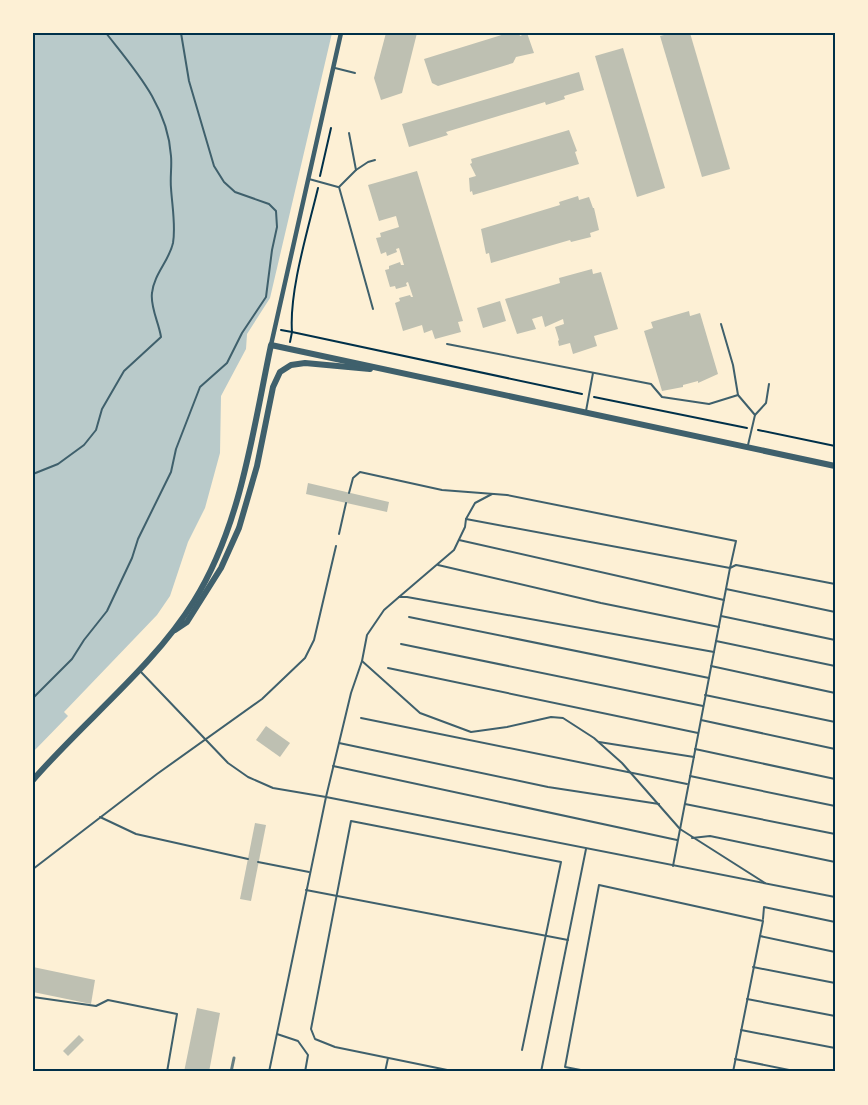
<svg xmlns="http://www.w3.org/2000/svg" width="868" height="1105" viewBox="0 0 868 1105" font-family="Cabin,sans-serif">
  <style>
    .green { fill: #b9caca }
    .building { fill: #bec0b2 }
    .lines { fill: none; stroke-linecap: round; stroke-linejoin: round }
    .path { stroke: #003049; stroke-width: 2 }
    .service { stroke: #3f606c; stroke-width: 2 }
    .minor { stroke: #3f606c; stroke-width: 4.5 }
    .tertiary { stroke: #3f606c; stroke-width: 6 }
    .rail { stroke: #657d81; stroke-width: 3 }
    .neatline { fill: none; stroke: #003049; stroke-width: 2 }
  </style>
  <rect width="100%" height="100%" fill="#fdf0d5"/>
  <polygon class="green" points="33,33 332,33 270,298 247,334 246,349 221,396 220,453 205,508 188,542 170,596 157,615 64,712 68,716 33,752"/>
  <g class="building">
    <polygon points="386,33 417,33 402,93 381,100 374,78"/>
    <polygon points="508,33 509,35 519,33 520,36 527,33 534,53 516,57 513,63 438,86 432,83 424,59"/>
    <polygon points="672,33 690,33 730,169 702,177 660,36"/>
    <polygon points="623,48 665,188 637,197 595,56"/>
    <polygon points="579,72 584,90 564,96 565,99 546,105 545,102 446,132 448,135 409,147 402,124"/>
    <polygon points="569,130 577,151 575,152 579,164 473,195 472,191 470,192 469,178 476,176 470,164 472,163 471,159"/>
    <polygon points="417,171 463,321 458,322 461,332 435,339 432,330 424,333 422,325 403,331 395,303 400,301 399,298 410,295 411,297 413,297 408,282 406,283 407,286 396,289 395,286 390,287 385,270 389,269 389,266 400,262 401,265 404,265 399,248 396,249 397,252 387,256 386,252 381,254 376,238 381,237 380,233 399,227 396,216 379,221 368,185"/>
    <polygon points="578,196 579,200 589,197 593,208 594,208 599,230 590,233 591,237 571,242 570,240 491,263 489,253 486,254 481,229 560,205 559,202"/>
    <polygon points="592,269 593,274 601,272 618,329 594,336 597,346 573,354 570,343 559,346 558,341 559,340 555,327 564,324 563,319 545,327 542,316 532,319 536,329 517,334 505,299 560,283 559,278"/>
    <polygon points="500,301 506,321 483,328 477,308"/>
    <polygon points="689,311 690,316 700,313 718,374 698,383 698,381 683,385 683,387 662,391 644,331 653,328 651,322"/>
    <polygon points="308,483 389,502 387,512 306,494"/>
    <polygon points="266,726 290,743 280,757 256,740"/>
    <polygon points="255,823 266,825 251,901 240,899"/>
    <polygon points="33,967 95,980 91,1004 33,992"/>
    <polygon points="197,1008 220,1013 209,1072 184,1072"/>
    <polygon points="79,1035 84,1040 68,1056 63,1051"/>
  </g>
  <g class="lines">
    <g class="path">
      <polyline points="320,176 331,128"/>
      <path d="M318,188C308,230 289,291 292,332L582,394"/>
      <polyline points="281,330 292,332 290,342"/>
      <polyline points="594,397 747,428"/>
      <polyline points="758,430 835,446"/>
    </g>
    <g class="service">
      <polyline points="335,68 355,73"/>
      <polyline points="356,170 368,162 375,160"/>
      <polyline points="309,179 338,187"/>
      <polyline points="339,187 373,309"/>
      <polyline points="339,187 356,170 349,133"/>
      <polyline points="721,324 733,365 738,395"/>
      <polyline points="447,344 651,384 662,397 709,404 738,395 755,415 748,445"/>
      <polyline points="586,411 593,373"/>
      <polyline points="755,415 766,403 769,384"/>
      <path d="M33,474L58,464L84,445L96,430L102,409L124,371L161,337C159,323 150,307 152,293C154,274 169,261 173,243C176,226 172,205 171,188C170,177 172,166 171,156C168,106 135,70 106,33"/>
      <polyline points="349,493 353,478 360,472 442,490 507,495 736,541 730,568 466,519"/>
      <polyline points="339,534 346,503"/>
      <polyline points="459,540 724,600"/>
      <polyline points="438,565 601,603 719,627"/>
      <polyline points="726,589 835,612"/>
      <polyline points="399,597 454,550 465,527 466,519 475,503 492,494"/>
      <polyline points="721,616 835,640"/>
      <polyline points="409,617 709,678"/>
      <polyline points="716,641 835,666"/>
      <polyline points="401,644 703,706"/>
      <polyline points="362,661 420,713 471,732 507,727 551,717 563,718 594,738 622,763 680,829 765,883"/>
      <polyline points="711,666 835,693"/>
      <polyline points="388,668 698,733"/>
      <polyline points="141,672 228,763 248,777 273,788 326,797 835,897"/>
      <polyline points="705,695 835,722"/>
      <polyline points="33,698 72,659 84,640 107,611 132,558 138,539 171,472 176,449 200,387 227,363 242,333 266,297 272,250 277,227 276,211 269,204 235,192 224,182 214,166 189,81 181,33"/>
      <polyline points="361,718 687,784"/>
      <polyline points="701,720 835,749"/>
      <polyline points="599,742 694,757"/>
      <polyline points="339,743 548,787 659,804"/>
      <polyline points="695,749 835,779"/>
      <polyline points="333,766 677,840"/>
      <polyline points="690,776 835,806"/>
      <polyline points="685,804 835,834"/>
      <polyline points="100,817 136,834 248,859"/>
      <polyline points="692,838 710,836 835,862"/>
      <polyline points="258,862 309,872"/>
      <polyline points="673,866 730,568 736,565 835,584"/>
      <polyline points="33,869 157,774 262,699 305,658 314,640 336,546"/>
      <polyline points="306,890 568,940"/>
      <polyline points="763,919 764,907 835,922"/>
      <polyline points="760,936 835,952"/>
      <polyline points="753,967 835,983"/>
      <polyline points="33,997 96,1006 108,1000 177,1014 167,1072"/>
      <polyline points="747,999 835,1016"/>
      <polyline points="741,1030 835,1048"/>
      <polyline points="277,1034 298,1041 308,1055 305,1072"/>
      <polyline points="735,1059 799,1072"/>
      <polyline points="269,1072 326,797 351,693 362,661 367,635 384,610 399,597 407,597 714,652"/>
      <polyline points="330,1072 330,1070"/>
      <polyline points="385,1072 388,1058"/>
      <polyline points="457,1072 335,1047 315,1039 311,1029 351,821 561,862 522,1050"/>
      <polyline points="541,1072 586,849"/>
      <polyline points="591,1072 565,1067 599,885 763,921 733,1072"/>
    </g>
    <polyline class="minor" points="271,345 341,33"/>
    <g class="tertiary">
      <polyline points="175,630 187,622 221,568 239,528 257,466 273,387 280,372 291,365 305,363 370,369"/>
      <path d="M33,780C84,721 154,666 194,601C241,526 253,430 271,345L835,466"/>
    </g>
    <polyline class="rail" points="231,1072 234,1058"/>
  </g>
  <rect width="868" height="1105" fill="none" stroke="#fdf0d5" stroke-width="69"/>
  <rect x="34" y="34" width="800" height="1036" class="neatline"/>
</svg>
